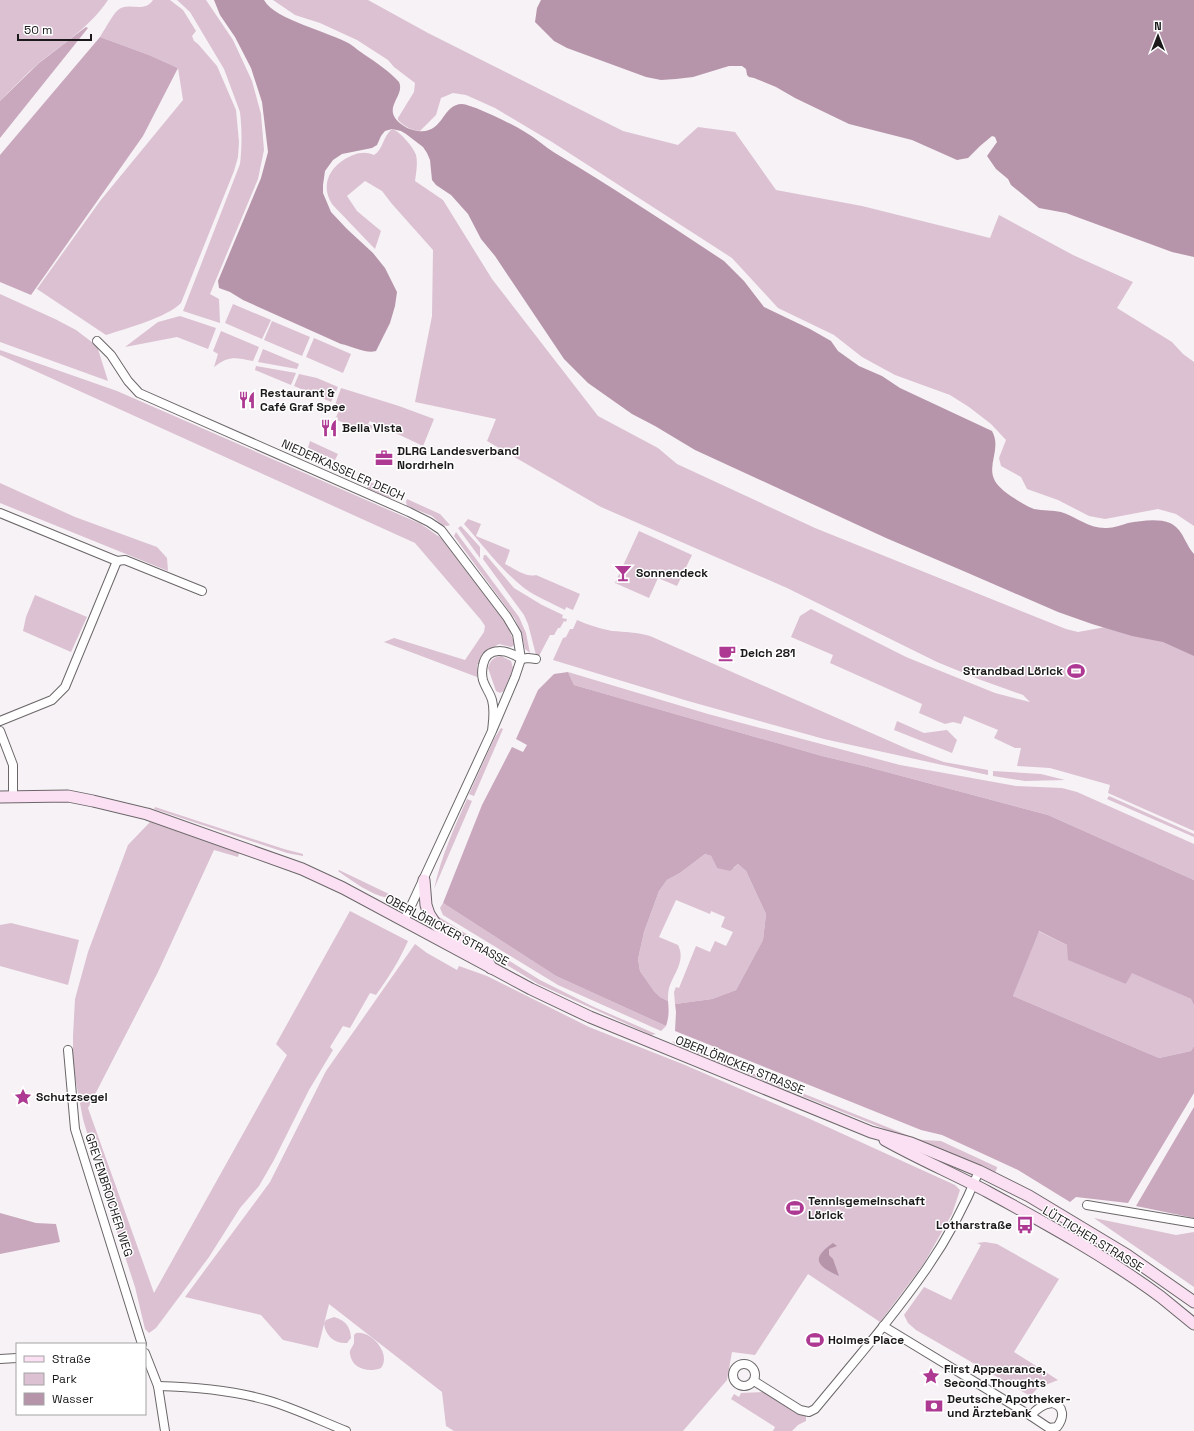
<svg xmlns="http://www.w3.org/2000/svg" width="1194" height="1431" viewBox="0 0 1194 1431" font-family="'Space Grotesk',sans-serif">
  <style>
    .green { fill: #dbc1d2 }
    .forest { fill: #c9a8be }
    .water { fill: #b695ab }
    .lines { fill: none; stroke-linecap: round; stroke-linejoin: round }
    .minor-casing { stroke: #6b6769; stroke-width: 10 }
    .secondary-casing { stroke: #6b6769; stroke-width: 13 }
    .minor { stroke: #fff; stroke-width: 8 }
    .secondary { stroke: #fbe0f3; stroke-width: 11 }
    .labels { text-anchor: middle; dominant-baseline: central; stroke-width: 3; stroke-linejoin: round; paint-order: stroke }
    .poi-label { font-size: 12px; font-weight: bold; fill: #1b191a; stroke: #fff; text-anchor: start }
    .street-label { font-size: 12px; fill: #1b191a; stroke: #fff }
  </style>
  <rect width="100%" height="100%" fill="#f7f2f5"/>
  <g class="green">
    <path d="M0,0H108C91,26 64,43 40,62C26,74 13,88 0,101Z"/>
    <path d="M153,0H170L183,10L196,31L192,36L194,41L198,44L217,66L236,110L239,142L238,157L234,171L181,303C166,318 127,328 106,335L37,289L100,201L183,100L178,68L149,55L100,37C104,31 113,14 118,10C128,1 144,14 153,0Z"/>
    <path d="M177,0H206L233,40L252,81L261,114L264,150L258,179L210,294L219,299L220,323L183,311L240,164C242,147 242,129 240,112L224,69L190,12Z"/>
    <path d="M273,0H368L428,33L623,131L678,145L698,127L735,132L776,190L862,206L990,238L999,215L1073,255L1133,282L1117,308L1172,342L1183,354L1194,362V526L1176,514L1158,509L1105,519L1089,516L1058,500L1027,489L1021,477L1001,466L999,458L1006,440L991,424L969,407L950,395L895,375L862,357L834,335L778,308L732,258L552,142L495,108L466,95L453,93L441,98L436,115L420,131C411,130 405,127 398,120V118L414,92L415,83L394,67L388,60L357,40L320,23L295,15Z"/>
    <path d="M392,129C400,131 414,148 416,155C418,163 416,174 415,181L443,200L492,279L598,416L658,448L677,464L815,528L1066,629L1078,632L1194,611V831L1108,793L1110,785L1050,768L1017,766L1021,748H1015L994,738L998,730L964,716L961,724L953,722L945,724L919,713L922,704L830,663L833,655L791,637L800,616L811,609L906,657L995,693L1030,702L1023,695L981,680L937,662L787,588L601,507L487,441L496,419L415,402L432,316L433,250L392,204L382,191L365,181L347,196L357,211L381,231L375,249C366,240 358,231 349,222C344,216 337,210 332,204C321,187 328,169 345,159C354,154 363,150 374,155C383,150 383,136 392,129Z"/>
    <polygon points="0,294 55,319 76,330 97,346 108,381 0,342"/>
    <polygon points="233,304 271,320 262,339 225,323"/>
    <polygon points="180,316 216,328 208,349 177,337 125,347 158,322"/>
    <polygon points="272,321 310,337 302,356 264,340"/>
    <path d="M221,331L259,347L253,361C235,358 230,355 214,367L218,354L213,351Z"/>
    <polygon points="314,338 351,354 343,373 306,357"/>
    <polygon points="263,349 299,364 297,369 258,362"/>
    <polygon points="0,350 117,391 421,524 441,538 508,626 515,645 511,647 499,644 482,654 477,666 477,677 384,642 394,638 465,660 484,632 485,626 481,620 415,543 0,355"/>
    <polygon points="256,366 296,373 291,385 255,370"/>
    <polygon points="299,374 317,378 338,387 331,402 294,386"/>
    <polygon points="341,388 399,406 434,419 423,446 370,421 368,424 373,426 369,434 335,419 339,411 334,408"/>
    <polygon points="310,441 338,454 335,460 308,448"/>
    <polygon points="368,481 396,494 393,498 389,498 367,488"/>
    <polygon points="0,483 75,517 157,547 167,558 168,571 0,503"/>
    <polygon points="407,499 440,514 450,525 447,526 442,525 432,516 407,506 406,502"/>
    <path d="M468,519L481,524L476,536L510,550L505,564C513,568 526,578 536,575L580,594L573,610L566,607L565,610C552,603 536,597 524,588C501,570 483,545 464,524Z"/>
    <polygon points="461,526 480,547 480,558 458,528"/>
    <polygon points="639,531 692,555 677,586 658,578 649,598 615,583"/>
    <polygon points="456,532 519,617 526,633 530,653 525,649 521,633 515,619 454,536"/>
    <polygon points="484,555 486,555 514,588 542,605 563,615 562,618 567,619 566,622 564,621 560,628 558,628 554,635 550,635 539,656 536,655 528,624 524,615 483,559"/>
    <polygon points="35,595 87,617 71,652 23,631 26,617"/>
    <path d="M577,620C586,624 601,629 612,631C625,632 637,632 650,636L910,750L944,762L988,770V775L824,739L688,701L553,660L563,638L566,637L570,629H573Z"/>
    <path d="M501,656L511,661L513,668L504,691L500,693L496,691L488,668C490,661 493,657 501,656Z"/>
    <polygon points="568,672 708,714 900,765 1016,786 1062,788 1077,792 1194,844 1194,880 1048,815 864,766 822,756 574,685"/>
    <polygon points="897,721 924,733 947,730 957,740 952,753 894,730"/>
    <polygon points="501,728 503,729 474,796 469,794 494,739"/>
    <polygon points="993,771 1041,774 1065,780 1025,781 993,776"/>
    <polygon points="1109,796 1194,834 1194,837 1107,799"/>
    <path d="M467,799L472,801L434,889C441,857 454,828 467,799Z"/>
    <polygon points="155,807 284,849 303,854 303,856 287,853 154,809"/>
    <path d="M150,822L239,853L238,857L214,850L158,972L88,1108L154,1293L287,1055L276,1044L350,911L408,941C399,961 389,977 376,995L370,993L350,1028L343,1026L330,1047L333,1050L309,1090L274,1160L259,1186L240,1208L209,1257L156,1328L149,1333L145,1329L135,1287L104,1192L83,1119L73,1067V1036L75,999L88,952L128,845Z"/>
    <path d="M705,854L711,856L717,868H734L738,864L746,871L766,914L763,940L736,990L712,999L675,1004L674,992L676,987L679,988L696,946L710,952L715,941L726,946L733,932L721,927L725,917L711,911L710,914L676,900L659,937L678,945C686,961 674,973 669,988C668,992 668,997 668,1001L660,997L654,991L640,971L638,959L644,932L659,891L667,880L680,873Z"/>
    <path d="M339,870L389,894L388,898C369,894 354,882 338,871Z"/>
    <polygon points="443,903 556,976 666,1026 661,1031 558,985 443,915 440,908"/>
    <polygon points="436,915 540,980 594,1007 656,1034 651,1035 538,984 448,929 442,924"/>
    <polygon points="11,923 79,940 68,985 0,966 0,925"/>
    <polygon points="1038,931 1067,945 1126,984 1132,972 1191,999 1194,1006 1194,1046 1191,1051 1159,1058 1013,996"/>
    <polygon points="415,944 427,953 457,970 459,966 487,976 589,1027 685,1065 810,1119 955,1185 960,1190 952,1214 923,1265 880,1322 808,1274 755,1355 732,1352 727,1380 683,1431 454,1431 446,1426 442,1392 329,1304 318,1348 283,1340 261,1315 185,1297 270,1182 326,1071"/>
    <polygon points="672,1041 917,1139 923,1140 941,1141 997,1167 997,1168 995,1173 677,1046"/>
    <polygon points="1094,1218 1176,1235 1194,1232 1194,1287"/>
    <polygon points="985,1242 997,1244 1059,1279 1014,1352 1058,1380 1038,1388 1030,1396 916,1330 908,1323 904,1315 924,1287 951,1300 981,1245 977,1243"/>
    <path d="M334,1317C346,1321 350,1326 351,1338L347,1343C335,1344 325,1336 324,1323L326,1320Z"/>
    <path d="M356,1333C371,1330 392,1354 381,1368C369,1373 352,1369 350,1354C349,1349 354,1346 354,1342C354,1340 354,1337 354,1335Z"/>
    <polygon points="765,1392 795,1412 806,1416 806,1421 798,1425 792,1431 773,1431 775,1427 731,1399 734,1394 739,1397 741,1393"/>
  </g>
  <g class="forest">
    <polygon points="86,27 88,28 0,138 0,101 39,63"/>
    <polygon points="100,37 149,55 178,68 143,136 31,295 0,282 0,155"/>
    <path d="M568,672L574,685L822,756L864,766L1048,815L1194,880V1006L1191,999L1132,973L1126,984L1068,960L1067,945L1039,931L1013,996L1159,1058L1191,1051L1194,1046V1093L1128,1203L1076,1197L1070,1202L1018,1170L942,1135L921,1130L675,1031L676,1012L675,1004L712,999L736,990L763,940L766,914L746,871L738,864L730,871L717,868L711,856L705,854L680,873L667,880L659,891L644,932L638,959L640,971L654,991L660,997L668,1001C669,1011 669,1017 666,1026L556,976L443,903L482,805L512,747L523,752L527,745L516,739L538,690L554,674Z"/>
    <polygon points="1194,1107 1194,1218 1136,1206"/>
    <polygon points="0,1213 36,1223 56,1224 60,1242 0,1254"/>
  </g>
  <g class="water">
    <path d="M214,0H264C275,20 330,32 350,44C356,48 360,52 365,55C377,63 389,71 399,82C406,97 378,109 404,126C408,129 413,130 418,131C444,134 442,104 462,104C466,104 472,107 476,108C493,115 510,123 525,132C536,138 545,147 555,153C612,187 668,224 724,261L744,281L764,307L810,329L831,341L838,351L859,366L882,376L900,388L992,431C1002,449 986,465 995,481C1000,491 1024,505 1034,509C1043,511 1053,510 1061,512C1077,517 1089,529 1107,528C1114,528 1121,525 1128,523C1140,521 1158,518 1170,523C1183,529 1185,544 1194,554V656L1163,642L1132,636L1092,624L1058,612L968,573L886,538L695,450L655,426L632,414L588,383L564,359L495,256L481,239L468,214L451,195L436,185L432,180L430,160L427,153L423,147L406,134L401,131L392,129L385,131L381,136L377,145L372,148L342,154L333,160L325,171L323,185V193L331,212L347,229L373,253L385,268L397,292L395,306L390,323L376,351C366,354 352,346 341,344L243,300L230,292L219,288L218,281L261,178L268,152L262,102L251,68L235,37L220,15Z"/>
    <polygon points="541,0 1194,0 1194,257 1172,252 1066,213 1039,208 1011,185 1008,179 996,169 987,156 997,142 995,137 992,136 980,146 968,158 957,160 912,140 849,124 795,98 776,87 754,78 749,77 747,75 746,69 742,66 729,66 693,77 676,79 661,80 646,77 567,48 554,41 535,22 537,8"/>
    <path d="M833,1243L837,1246L829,1249V1255L833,1259L839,1276C817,1266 810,1259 833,1243Z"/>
  </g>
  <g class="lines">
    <g class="minor-casing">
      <g id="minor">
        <polyline points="97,341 111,355 128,381 139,393 409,512 429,522 441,530 507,617 517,634 521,659 528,658 536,659"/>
        <polyline points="0,513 117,561 125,560 202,591"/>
        <polyline points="0,721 52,700 65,687 117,561"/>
        <polyline points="0,731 13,765 13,796"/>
        <path d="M404,921L492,731L515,677L521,659C508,650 487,645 483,665C482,669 482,676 483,680C485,687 490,693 492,700C495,711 493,721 492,731"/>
        <polyline points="68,1050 75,1129 142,1344"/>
        <polyline points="1087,1205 1194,1223"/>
        <polyline points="883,1326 1031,1416"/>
        <polyline points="145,1353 158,1386 165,1431"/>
        <polyline points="0,1359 17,1358"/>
        <circle cx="744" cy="1375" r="11"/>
        <path d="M754,1381L800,1410L809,1412L815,1409C853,1363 893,1317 927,1268C947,1239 966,1203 979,1171"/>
        <path d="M158,1386C196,1387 233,1390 270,1401C296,1409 321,1421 346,1431"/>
        <path d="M1052,1403C1065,1406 1064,1418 1057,1427L1049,1428L1031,1416C1036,1409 1043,1404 1052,1403Z"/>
      </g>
    </g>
    <g class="secondary-casing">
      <g id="secondary">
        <polyline points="0,797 68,796 93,801 147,814 302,869 343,888 531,989 590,1017 871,1132 911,1143 979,1171 1029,1196 1127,1255 1194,1302"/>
        <polyline points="424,880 426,905 429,914 436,925 443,931 485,955 491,968"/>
        <path d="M885,1140C919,1159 954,1174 988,1192C1047,1224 1107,1257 1161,1297C1172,1306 1183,1315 1194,1324"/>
      </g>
    </g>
    <use href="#minor" class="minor"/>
    <use href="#secondary" class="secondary"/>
  </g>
  <defs>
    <g id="restaurant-bare" transform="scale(1.38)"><path d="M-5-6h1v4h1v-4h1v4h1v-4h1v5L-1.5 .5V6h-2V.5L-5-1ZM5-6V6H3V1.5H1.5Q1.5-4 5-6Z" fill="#ad3992" stroke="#fff" stroke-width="2.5" paint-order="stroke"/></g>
    <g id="office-bare" transform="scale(1.38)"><path d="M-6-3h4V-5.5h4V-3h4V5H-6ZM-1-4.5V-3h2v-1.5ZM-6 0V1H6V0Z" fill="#ad3992" stroke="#fff" stroke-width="2.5" paint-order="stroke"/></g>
    <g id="bar-bare" transform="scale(1.38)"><path d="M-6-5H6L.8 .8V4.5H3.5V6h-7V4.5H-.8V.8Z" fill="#ad3992" stroke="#fff" stroke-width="2.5" paint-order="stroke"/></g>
    <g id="cafe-bare" transform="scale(1.38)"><path d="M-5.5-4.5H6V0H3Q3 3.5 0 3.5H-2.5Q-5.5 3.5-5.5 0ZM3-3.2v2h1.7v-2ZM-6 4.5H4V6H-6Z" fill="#ad3992" stroke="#fff" stroke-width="2.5" paint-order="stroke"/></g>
    <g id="stadium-bare" transform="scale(1.38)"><path d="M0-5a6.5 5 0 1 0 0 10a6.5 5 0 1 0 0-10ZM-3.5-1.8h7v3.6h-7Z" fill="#ad3992" stroke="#fff" stroke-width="2.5" paint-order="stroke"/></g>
    <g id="sight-bare" transform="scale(1.38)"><path d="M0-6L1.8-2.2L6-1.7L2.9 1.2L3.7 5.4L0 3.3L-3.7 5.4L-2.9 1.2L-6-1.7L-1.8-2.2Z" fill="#ad3992" stroke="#fff" stroke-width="2.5" paint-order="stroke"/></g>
    <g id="bus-bare" transform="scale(1.38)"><path d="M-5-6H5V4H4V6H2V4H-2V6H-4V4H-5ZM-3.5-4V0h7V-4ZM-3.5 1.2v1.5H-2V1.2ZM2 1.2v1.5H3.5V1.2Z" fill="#ad3992" stroke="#fff" stroke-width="2.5" paint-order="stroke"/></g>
    <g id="bank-bare" transform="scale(1.38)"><path d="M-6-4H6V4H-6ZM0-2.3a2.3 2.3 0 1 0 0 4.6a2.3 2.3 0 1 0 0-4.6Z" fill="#ad3992" stroke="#fff" stroke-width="2.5" paint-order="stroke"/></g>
  </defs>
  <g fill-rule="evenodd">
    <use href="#restaurant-bare" x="247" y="400"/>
    <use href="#restaurant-bare" x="329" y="428"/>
    <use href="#office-bare" x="384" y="458"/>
    <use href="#bar-bare" x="623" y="573"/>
    <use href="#cafe-bare" x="727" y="653"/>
    <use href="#stadium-bare" x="1076" y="671"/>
    <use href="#sight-bare" x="23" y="1097"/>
    <use href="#stadium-bare" x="795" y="1208"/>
    <use href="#bus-bare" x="1025" y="1225"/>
    <use href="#stadium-bare" x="815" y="1340"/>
    <use href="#sight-bare" x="931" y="1376"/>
    <use href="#bank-bare" x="934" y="1406"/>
  </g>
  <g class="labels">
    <g class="poi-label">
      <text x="260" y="393">Restaurant &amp;<tspan x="260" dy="14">Café Graf Spee</tspan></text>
      <text x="342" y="428">Bella Vista</text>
      <text x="397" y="451">DLRG Landesverband<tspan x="397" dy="14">Nordrhein</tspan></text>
      <text x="636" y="573">Sonnendeck</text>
      <text x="740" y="653">Deich 281</text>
      <text x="1063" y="671" text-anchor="end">Strandbad Lörick</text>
      <text x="36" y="1097">Schutzsegel</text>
      <text x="808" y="1201">Tennisgemeinschaft<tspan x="808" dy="14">Lörick</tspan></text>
      <text x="1012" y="1225" text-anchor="end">Lotharstraße</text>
      <text x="828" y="1340">Holmes Place</text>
      <text x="944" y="1369">First Appearance,<tspan x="944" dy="14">Second Thoughts</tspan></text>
      <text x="947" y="1399">Deutsche Apotheker-<tspan x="947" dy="14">und Ärztebank</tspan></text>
    </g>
    <g class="street-label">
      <text transform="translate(343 470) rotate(24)">NIEDERKASSELER DEICH</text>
      <text transform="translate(447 930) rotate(28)">OBERLÖRICKER STRASSE</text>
      <text transform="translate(740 1065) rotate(22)">OBERLÖRICKER STRASSE</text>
      <text transform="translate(109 1195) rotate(72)">GREVENBROICHER WEG</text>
      <text transform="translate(1093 1239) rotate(31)">LÜTTICHER STRASSE</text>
    </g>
  </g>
  <rect x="16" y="1343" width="130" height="72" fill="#ffffff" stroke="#a4a3a3"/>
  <rect x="24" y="1356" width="20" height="6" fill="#fbe0f3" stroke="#a4a3a3"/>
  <text x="52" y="1363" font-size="12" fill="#1b191a">Straße</text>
  <rect x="24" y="1373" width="20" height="12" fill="#dbc1d2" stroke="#a4a3a3"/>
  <text x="52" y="1383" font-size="12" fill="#1b191a">Park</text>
  <rect x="24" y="1393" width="20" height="12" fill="#b695ab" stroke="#a4a3a3"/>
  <text x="52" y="1403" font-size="12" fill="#1b191a">Wasser</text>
  <g transform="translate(1158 36)" stroke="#ffffff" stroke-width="3" paint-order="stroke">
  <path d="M0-3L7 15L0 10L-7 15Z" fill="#1b191a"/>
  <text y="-6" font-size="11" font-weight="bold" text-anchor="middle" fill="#1b191a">N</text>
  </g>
  <path d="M18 34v6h73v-6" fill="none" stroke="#1b191a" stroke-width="2"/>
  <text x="24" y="34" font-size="12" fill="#1b191a" stroke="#ffffff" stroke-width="3" paint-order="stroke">50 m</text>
</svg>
